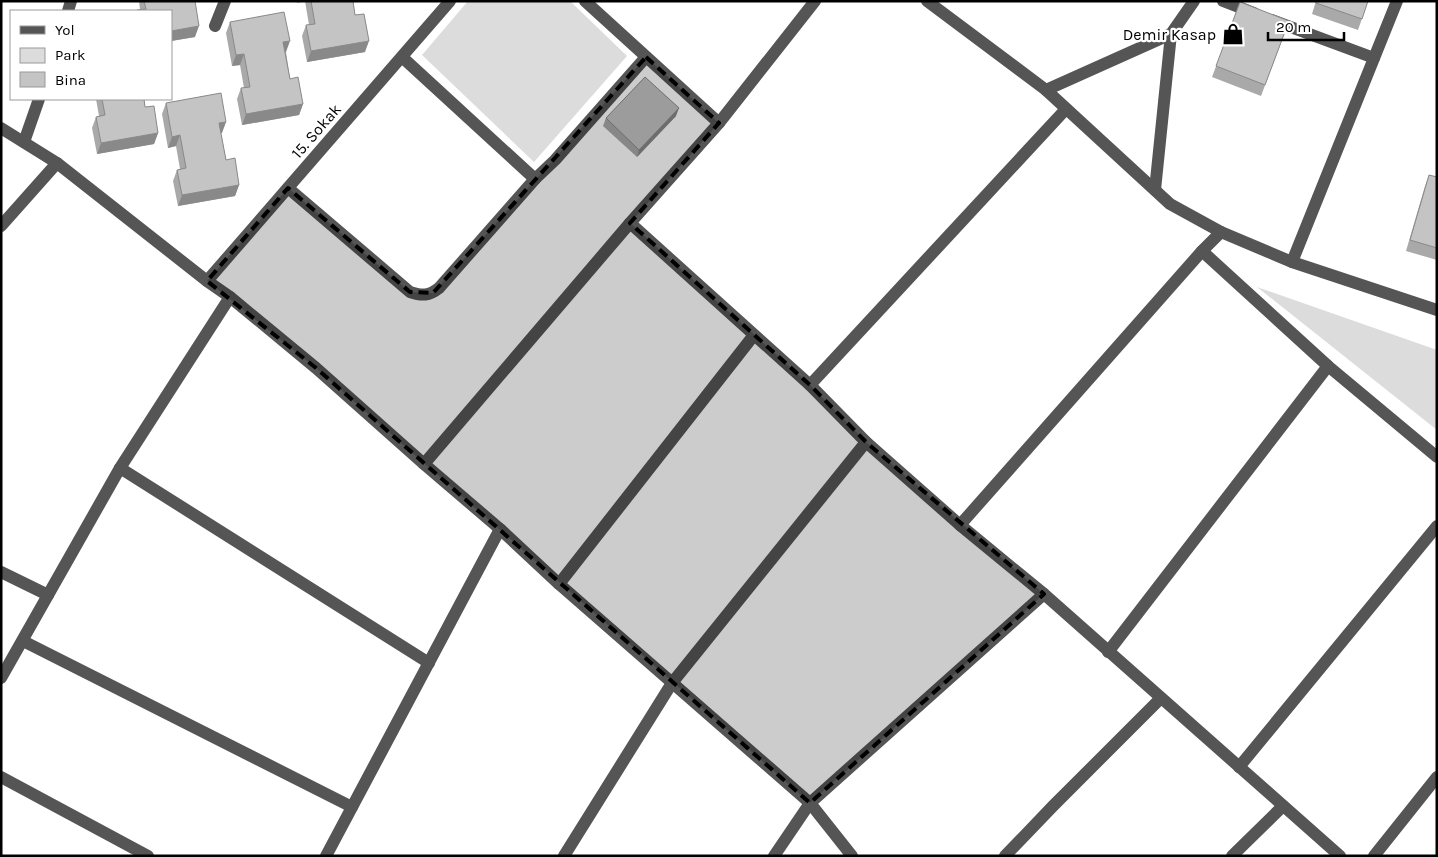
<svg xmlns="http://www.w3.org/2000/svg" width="1438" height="857" viewBox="0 0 1438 857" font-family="Karla,sans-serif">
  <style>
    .green { fill: #dcdcdc }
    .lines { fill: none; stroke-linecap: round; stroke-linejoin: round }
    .minor { stroke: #555; stroke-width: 12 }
    .wall { fill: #a9a9a9 }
    .shaded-wall { fill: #898989 }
    .building { fill: #c4c4c4; stroke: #898989 }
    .marked { fill: #000; fill-opacity: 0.2; stroke: #000; stroke-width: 4; stroke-dasharray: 10 6; stroke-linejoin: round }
    .labels { text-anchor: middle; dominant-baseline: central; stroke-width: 4.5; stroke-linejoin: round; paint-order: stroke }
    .poi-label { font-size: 16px; fill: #000; stroke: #fff; text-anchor: end }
    .street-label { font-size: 16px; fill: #000; stroke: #fff }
  </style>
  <rect width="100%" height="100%" fill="#fff"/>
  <g class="green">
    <polygon points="468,1 570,1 627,56 534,162 422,55"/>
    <polygon points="1257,287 1437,350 1437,430"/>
  </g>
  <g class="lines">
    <g class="minor">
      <polyline points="585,1 719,123"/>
      <polyline points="927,1 1046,90 1170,204 1221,232 1292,262 1437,310"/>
      <polyline points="1223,1 1254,13"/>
      <polyline points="68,11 71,1"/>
      <polyline points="1272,20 1374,58"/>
      <polyline points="215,26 225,1"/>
      <polyline points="402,57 535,179 555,160 646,57"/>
      <polyline points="1046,90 1171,34"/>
      <polyline points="1,128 57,163 207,281 230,297 316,368 424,464 500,529 559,584 810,803 852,856"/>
      <polyline points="24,142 39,99"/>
      <path d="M288,188L410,292C422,296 429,296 439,288L535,179"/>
      <polyline points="1155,190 1171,34 1194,1"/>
      <polyline points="630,223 810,385 866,442 960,525 1044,594 1340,856"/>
      <polyline points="1,226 57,163"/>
      <polyline points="1202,251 1328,366 1437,457"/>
      <polyline points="1292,262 1397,1"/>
      <polyline points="207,281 450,1"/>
      <polyline points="810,385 1066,109"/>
      <polyline points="424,464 630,223 719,123 815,1"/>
      <polyline points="120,468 429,663"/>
      <polyline points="960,525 1202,251 1221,232"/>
      <polyline points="1,572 48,595"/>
      <polyline points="559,584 754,335"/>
      <polyline points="23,641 352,807"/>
      <polyline points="1108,652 1328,366"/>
      <polyline points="1,678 120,468 230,297"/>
      <polyline points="1239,767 1437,526"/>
      <polyline points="1,777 148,856"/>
      <polyline points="326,856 500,529"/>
      <polyline points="564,856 672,683 866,442"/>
      <polyline points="774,856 810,803 1044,594"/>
      <polyline points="1005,856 1053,806 1161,698"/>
      <polyline points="1232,856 1283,806"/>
      <polyline points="1374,856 1437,777"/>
    </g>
  </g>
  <g class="wall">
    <polygon points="139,1 195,1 195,37 171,41 171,11 137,11 137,10 140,10"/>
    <polygon points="297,1 353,1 355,15 365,52 307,62 302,36 306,25 309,25 305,1 297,3"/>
    <polygon points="1316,1 1368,1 1358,30 1312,14"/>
    <polygon points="1240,2 1289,21 1261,96 1212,77"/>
    <polygon points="230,22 286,52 290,79 303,104 299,115 242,125 237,99 241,88 244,88 240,65 232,66 226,33"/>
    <polygon points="96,99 144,99 145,107 158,133 154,144 97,154 92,128 96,117 99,116"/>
    <polygon points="166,103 226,122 221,133 226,160 239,185 235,196 178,206 173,181 177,170 180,169 176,146 168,148 162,114"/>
    <polygon points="676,116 637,157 603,126 606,118"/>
    <polygon points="1429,175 1437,177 1437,260 1406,251 1425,186"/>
  </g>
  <g class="shaded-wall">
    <polygon points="199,26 195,37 171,41 171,31"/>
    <polygon points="290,41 286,52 279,53 283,42"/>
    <polygon points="369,41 365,52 307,62 311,51"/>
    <polygon points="244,54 240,65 232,66 236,55"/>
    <polygon points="303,104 299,115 242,125 246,114"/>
    <polygon points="679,108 676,116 637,157 639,150"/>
    <polygon points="226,122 222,133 215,134 219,123"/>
    <polygon points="158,133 154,144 97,154 101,143"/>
    <polygon points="180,135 176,146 168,148 172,137"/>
    <polygon points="239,185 235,196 178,206 182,195"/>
  </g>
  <g class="building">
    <polygon points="144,1 195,1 199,26 171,31 171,11 137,11 137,10 146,9"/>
    <polygon points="311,1 353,1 355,15 364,14 369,41 311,51 306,25 315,24"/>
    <polygon points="1316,1 1368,1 1362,19 1316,3"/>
    <polygon points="1240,2 1289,21 1265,85 1216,66"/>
    <polygon points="284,12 290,41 283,42 290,79 298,77 303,104 246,114 241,88 250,87 244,54 236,55 230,22"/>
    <polygon points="645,77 679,108 639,150 606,118"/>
    <polygon points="221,93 226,122 219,123 226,160 235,158 239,185 182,195 177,170 186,168 180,135 172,137 166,103"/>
    <polygon points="102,99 144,99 145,107 154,106 158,133 101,143 96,117 105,115"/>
    <polygon points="1429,175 1437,177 1437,248 1410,240"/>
  </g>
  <path class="marked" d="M646,57L719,123L630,223L810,385L866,442L1044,594L810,803L316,368L207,281L288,188L410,292L433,293Z"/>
  <defs>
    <g id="shop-bare" transform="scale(1.725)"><path d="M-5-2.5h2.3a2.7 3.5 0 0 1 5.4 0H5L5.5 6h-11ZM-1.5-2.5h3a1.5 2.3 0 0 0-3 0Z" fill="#000" stroke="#fff" stroke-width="2.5" paint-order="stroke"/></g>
  </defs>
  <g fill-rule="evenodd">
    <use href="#shop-bare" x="1233" y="34"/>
  </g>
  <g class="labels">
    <g class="poi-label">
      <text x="1216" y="34">Demir Kasap</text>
    </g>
    <g class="street-label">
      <text transform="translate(316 131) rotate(-49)">15. Sokak</text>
    </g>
  </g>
  <rect width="1438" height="857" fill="none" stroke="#000000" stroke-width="5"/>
  <rect x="10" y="10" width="162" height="90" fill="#ffffff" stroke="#999999"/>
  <rect x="20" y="26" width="25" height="8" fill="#555555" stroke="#999999"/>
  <text x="55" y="35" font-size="15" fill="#000000">Yol</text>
  <rect x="20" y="48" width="25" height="15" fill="#dcdcdc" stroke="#999999"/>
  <text x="55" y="60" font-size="15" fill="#000000">Park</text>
  <rect x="20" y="72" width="25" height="15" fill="#c4c4c4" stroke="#999999"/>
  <text x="55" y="85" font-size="15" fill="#000000">Bina</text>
  <path d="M1268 32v8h76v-8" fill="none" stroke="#000000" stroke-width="2.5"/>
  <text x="1276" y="32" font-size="15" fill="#000000" stroke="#ffffff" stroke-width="4" paint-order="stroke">20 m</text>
</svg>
